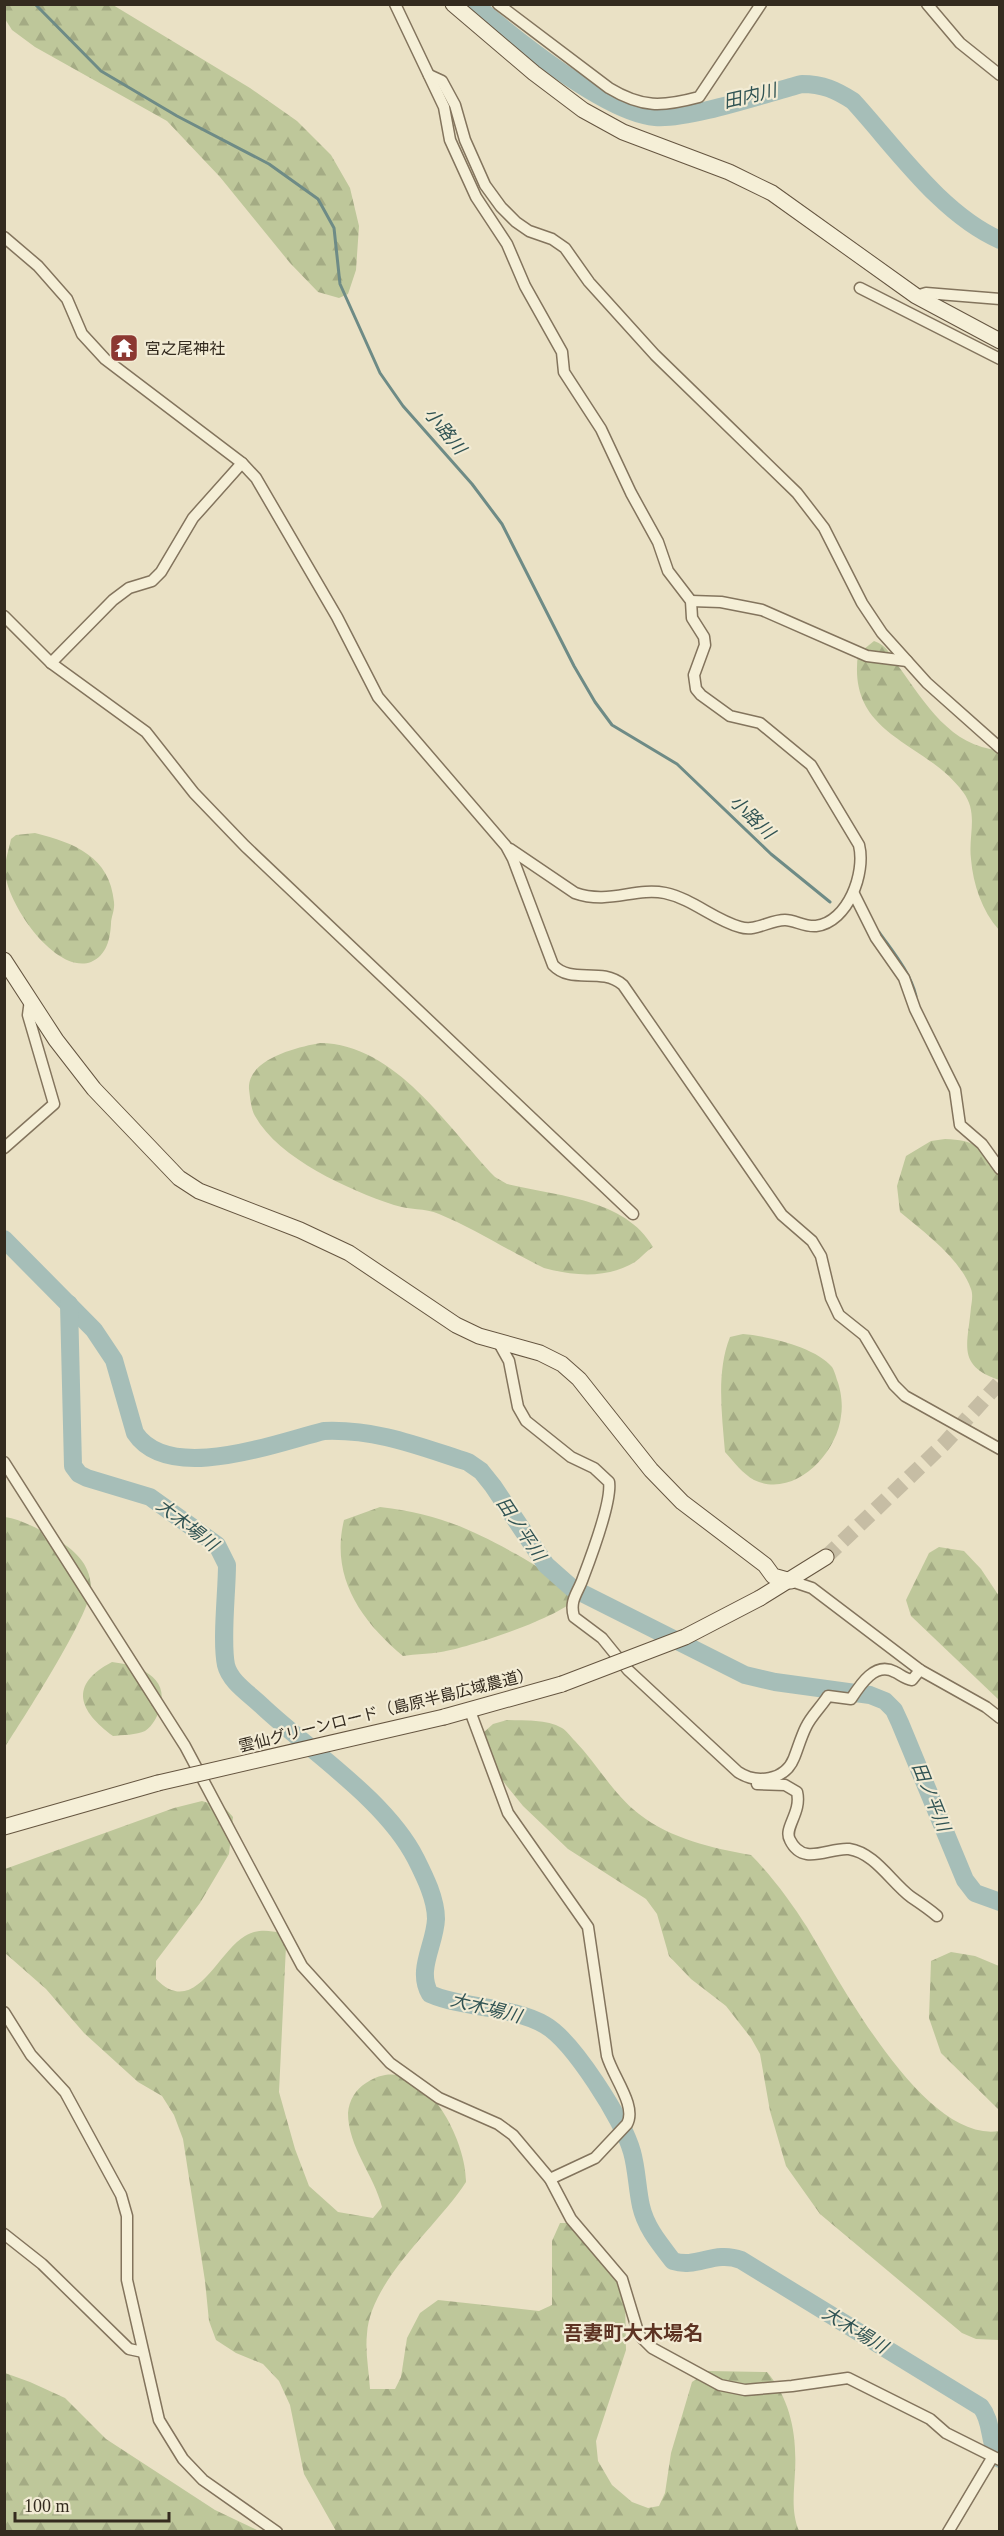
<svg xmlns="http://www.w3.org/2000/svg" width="1004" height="2536" viewBox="0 0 1004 2536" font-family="'Times New Roman','Noto Sans JP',serif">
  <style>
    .forest { fill: url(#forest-firs) }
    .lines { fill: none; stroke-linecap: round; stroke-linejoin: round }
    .stream { stroke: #6e8b86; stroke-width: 3 }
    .river { stroke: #a6beb8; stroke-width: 18 }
    .secondary-tunnel { stroke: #c6bda4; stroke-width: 15; stroke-dasharray: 15 8; stroke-linecap: butt }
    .street-casing { stroke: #83745d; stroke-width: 13 }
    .secondary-casing { stroke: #655540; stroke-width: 17 }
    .street { stroke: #f5efd7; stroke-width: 10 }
    .secondary { stroke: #f5efd7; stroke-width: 15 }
    .secondary-bridge-casing { stroke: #655540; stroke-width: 17; stroke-linecap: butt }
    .secondary-bridge { stroke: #f5efd7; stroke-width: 15 }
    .labels { text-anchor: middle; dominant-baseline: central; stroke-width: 4.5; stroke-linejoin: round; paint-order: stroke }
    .poi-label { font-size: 16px; fill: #342b1f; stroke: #f2ebd4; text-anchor: start }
    .street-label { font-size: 16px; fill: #342b1f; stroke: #f2ebd4 }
    .water-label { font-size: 18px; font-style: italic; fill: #305353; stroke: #f2ebd4 }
    .quarter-label { font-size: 20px; font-weight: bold; fill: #5d3323; stroke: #f2ebd4 }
  </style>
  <defs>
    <pattern id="forest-firs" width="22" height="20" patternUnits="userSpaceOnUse" patternTransform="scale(1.5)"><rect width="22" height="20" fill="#bec79a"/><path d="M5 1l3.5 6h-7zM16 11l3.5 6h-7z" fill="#a4ab84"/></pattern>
  </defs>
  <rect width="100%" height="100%" fill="#eae1c5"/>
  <g class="forest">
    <polygon points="4,5 113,5 250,88 297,121 331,155 350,188 359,226 356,270 348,294 339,298 318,292 290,263 220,177 167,121 35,47 12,30 5,19"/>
    <path d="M874,641C888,646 890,655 899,667C925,703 951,747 999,750V930C982,911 973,884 971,859C968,835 979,813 963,792C925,740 847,737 858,654Z"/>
    <path d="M35,833C75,843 110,857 114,902C115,910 111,917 111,924C110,939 107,955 91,962C55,975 5,901 5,870C5,860 9,849 11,839L16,835Z"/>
    <path d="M320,1043C396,1044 447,1127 495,1177L507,1184C555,1196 625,1198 653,1247C646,1251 641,1258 635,1262C607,1279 574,1276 544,1268C509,1251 475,1229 439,1214C425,1208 409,1210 394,1205C349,1190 279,1159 255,1116C251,1109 250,1097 249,1089C247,1059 298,1047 320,1043Z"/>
    <path d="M945,1139C975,1140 982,1147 999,1172V1380C956,1365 968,1345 971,1307C972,1301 973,1294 971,1289C960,1258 925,1233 900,1212L897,1186L906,1156L931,1141Z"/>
    <path d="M743,1334C767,1336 816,1347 832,1367C834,1370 836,1376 837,1380C841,1390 843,1405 841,1416C837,1454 794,1499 754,1480C743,1474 733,1461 725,1452C722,1415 716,1372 730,1337Z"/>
    <path d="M380,1507C437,1514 467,1527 516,1554C538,1567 560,1579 576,1599C555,1619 471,1647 441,1652C429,1654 416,1654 403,1656C361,1621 330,1577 344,1520Z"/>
    <path d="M5,1517C21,1519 40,1530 55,1538C74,1550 90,1563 91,1587C93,1611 21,1722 5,1747Z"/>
    <polygon points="939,1547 964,1551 981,1569 999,1596 999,1700 911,1616 906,1600 929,1553"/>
    <path d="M112,1662C137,1665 170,1676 160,1708C158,1715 153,1726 145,1731C137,1735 122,1735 113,1736C79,1711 68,1685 112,1662Z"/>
    <path d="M507,1720C525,1721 546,1719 562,1728C567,1731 571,1737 575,1741C598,1765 613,1794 639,1814C671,1839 712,1848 751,1855C772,1876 791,1902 807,1927C840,1982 924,2143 999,2131V2340L976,2339L962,2333L820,2214L786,2166L770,2111L760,2054L751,2038L726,2006L691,1979L669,1956L657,1914L646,1899L568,1849L523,1806L485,1759L483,1733L493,1724Z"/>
    <path d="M202,1801L225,1808L233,1817L229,1854L200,1903L156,1961V1979C195,2019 217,1952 245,1936C257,1929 268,1930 281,1933L286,1946L279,2092L295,2149L309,2186L338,2212L373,2218L382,2207C374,2175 348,2147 348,2113C349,2100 356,2089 366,2083C420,2046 467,2139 466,2182C438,2226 370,2280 367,2334C365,2352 369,2371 370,2389H395L401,2377L407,2338L420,2313L438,2300L539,2311L552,2305V2241L560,2223H575L596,2242L625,2295L626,2350L596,2441L598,2461L612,2485L632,2502L648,2508L659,2506L665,2493L671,2453L692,2382L708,2371L767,2372C791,2400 797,2436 795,2472C794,2493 791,2512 799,2531H336L304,2474L290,2405L279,2381L263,2364L236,2353L216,2340L209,2321L205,2281L183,2139L174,2115L162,2096L138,2082L84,2033L46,1989L5,1953V1869L174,1808Z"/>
    <polygon points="951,1952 975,1956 999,1966 999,2110 941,2053 929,2018 931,1961"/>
    <polygon points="5,2373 30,2382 65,2398 106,2439 215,2510 259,2531 5,2531"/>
  </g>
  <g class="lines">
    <g class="stream">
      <polyline points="35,4 101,71 177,116 269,164 318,199 334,228 340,284 380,373 403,406 472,484 502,524 574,666 595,702 612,725 677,764 771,854 830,902"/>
      <path d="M879,932C893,952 910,972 916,996"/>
    </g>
    <g class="river">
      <path d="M474,4C513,37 606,113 655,117C688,120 767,93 802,84C823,84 836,90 853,101C896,148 941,214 1000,240"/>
      <path d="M4,1239L94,1330L114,1360L135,1433C169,1484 275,1443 324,1431C377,1429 418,1446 468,1462L481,1471L493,1486L546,1565L572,1588L745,1675L775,1682L870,1695L885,1701L894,1710L900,1723L965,1880L975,1893L1000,1902"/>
      <path d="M69,1304L73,1466L79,1474L87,1478L150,1497L217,1545L227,1565C227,1592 221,1640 226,1665C230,1682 250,1694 262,1706C311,1752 386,1800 416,1859C425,1877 436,1899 436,1919C435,1945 416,1970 430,1994C465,2009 513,2006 545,2025C573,2041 623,2120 632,2152C637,2170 637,2188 641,2206C646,2228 660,2244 673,2261C697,2269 714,2250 741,2260L981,2407C993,2422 988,2444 1000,2459"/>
    </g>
    <polyline class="secondary-tunnel" points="826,1557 944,1444 1000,1382"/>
    <g class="street-casing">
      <g id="street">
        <path d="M395,4L444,107L450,140L476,197L507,244L525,286L562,352L564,372L601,429L631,493L658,542L668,571L691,601L692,618L704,637L705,645L694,675L696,689L701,695L730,716L760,723L811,765L859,845C866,873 848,922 816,926C804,927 795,920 785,920C769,920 756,932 740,927C714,920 693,899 665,893C635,887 609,905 575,893L510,849"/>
        <path d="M498,4L609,88C642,108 662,107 699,97L761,4"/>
        <polyline points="927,4 960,43 1000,75"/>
        <polyline points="429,75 442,81 455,105 465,140 485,185 501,207 516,222 529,231 552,239 565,248 589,282 655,355 797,493 824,528 862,603 882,633 927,683 1000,748"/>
        <path d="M4,237L38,266L67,299L82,334L105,359L242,463L256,478L337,617L378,697L506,846L513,859L553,965C572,985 600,966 623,985L782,1215L812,1241L821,1256L831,1298L839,1315L864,1335L894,1385L905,1396L1000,1449"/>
        <polyline points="860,288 1000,359"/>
        <polyline points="916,296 926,293 1000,299"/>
        <polyline points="691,601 721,602 762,610 867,656 907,661"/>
        <polyline points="4,616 51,663 146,732 194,793 245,846 633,1214"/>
        <polyline points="51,663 113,600 129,588 152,581 161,572 193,518 242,463"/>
        <polyline points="854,894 876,938 904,978 915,1009 955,1090 960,1125 982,1144 1000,1169"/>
        <polyline points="4,1148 54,1104 28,1015 30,1000"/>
        <path d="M499,1343L509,1361L518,1407L526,1421L571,1457L594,1468L609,1482C612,1501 591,1557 583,1578C578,1593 569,1600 574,1617L602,1638L628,1670L738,1772C756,1784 785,1781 794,1758C798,1748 801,1737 806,1727C811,1716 821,1707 828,1696L851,1699C860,1685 875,1661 895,1672C901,1675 905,1679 912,1680L920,1670"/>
        <polyline points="4,1462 185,1746 302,1966 390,2063 439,2098 498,2124 513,2135 550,2179 571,2219 622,2279 639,2335 652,2348 720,2385 745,2390 792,2386 848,2378 930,2419 946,2433 1000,2460"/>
        <polyline points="791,1581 812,1588 920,1670 986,1707 1000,1718"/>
        <path d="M470,1711L508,1813L588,1927L607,2056C613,2077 637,2106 627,2124L595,2158L550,2179"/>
        <path d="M757,1784L785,1785L797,1792C802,1813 783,1828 790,1840C803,1867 829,1847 849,1849C875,1853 891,1882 911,1897C920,1903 929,1909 937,1916"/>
        <polyline points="4,2012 31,2055 65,2092 121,2195 127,2216 127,2280 159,2420 183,2459 203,2480 277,2532"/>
        <polyline points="4,2234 42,2264 129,2349 143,2352"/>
        <polyline points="948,2532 992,2458"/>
      </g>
    </g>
    <g class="secondary-casing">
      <g id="secondary">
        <polyline points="453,4 534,73 583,110 623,132 729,172 772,193 916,296 1000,341"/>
        <polyline points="4,960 56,1040 94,1089 179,1178 199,1191 300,1230 349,1253 456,1325 479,1336 540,1353 562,1364 579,1379 651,1470 682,1502 765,1565 773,1576 791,1581"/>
        <polyline points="760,1598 826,1557"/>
        <polyline points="444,1717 562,1684"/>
        <polyline points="4,1827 158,1783"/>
      </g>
    </g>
    <use href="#street" class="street"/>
    <use href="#secondary" class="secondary"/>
    <g class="secondary-bridge-casing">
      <g id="secondary-bridge">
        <polyline points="562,1684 685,1637 760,1598"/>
        <polyline points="158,1783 444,1717"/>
      </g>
    </g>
    <use href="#secondary-bridge" class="secondary-bridge"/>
  </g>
  <defs>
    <g id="temple-square" transform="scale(1.5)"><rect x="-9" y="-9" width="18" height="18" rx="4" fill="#8c3832" stroke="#f2ebd4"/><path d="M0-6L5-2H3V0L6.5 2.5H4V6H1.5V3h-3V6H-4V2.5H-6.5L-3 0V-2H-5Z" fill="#fff"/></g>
  </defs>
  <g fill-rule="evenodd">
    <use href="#temple-square" x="124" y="348"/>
  </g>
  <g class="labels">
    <g class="poi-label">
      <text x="145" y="348">宮之尾神社</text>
    </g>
    <g class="street-label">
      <text transform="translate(386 1710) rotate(-14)">雲仙グリーンロード（島原半島広域農道）</text>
    </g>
    <g class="water-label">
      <text transform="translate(750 96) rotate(-13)">田内川</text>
      <text transform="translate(445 431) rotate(51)">小路川</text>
      <text transform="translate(752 817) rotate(44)">小路川</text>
      <text transform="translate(187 1525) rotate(38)">大木場川</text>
      <text transform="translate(521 1529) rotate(56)">田ノ平川</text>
      <text transform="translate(931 1797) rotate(68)">田ノ平川</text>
      <text transform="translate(486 2008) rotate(14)">大木場川</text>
      <text transform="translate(855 2330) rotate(31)">大木場川</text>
    </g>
    <g class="quarter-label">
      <text x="633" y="2333">吾妻町大木場名</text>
    </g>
  </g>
  <rect width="1004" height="2536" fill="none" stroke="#342b1f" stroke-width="12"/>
  <path d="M15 2512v9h154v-9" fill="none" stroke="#342b1f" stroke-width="3"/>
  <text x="24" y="2512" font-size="18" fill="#342b1f" stroke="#f2ebd4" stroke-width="4.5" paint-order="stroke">100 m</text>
</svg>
